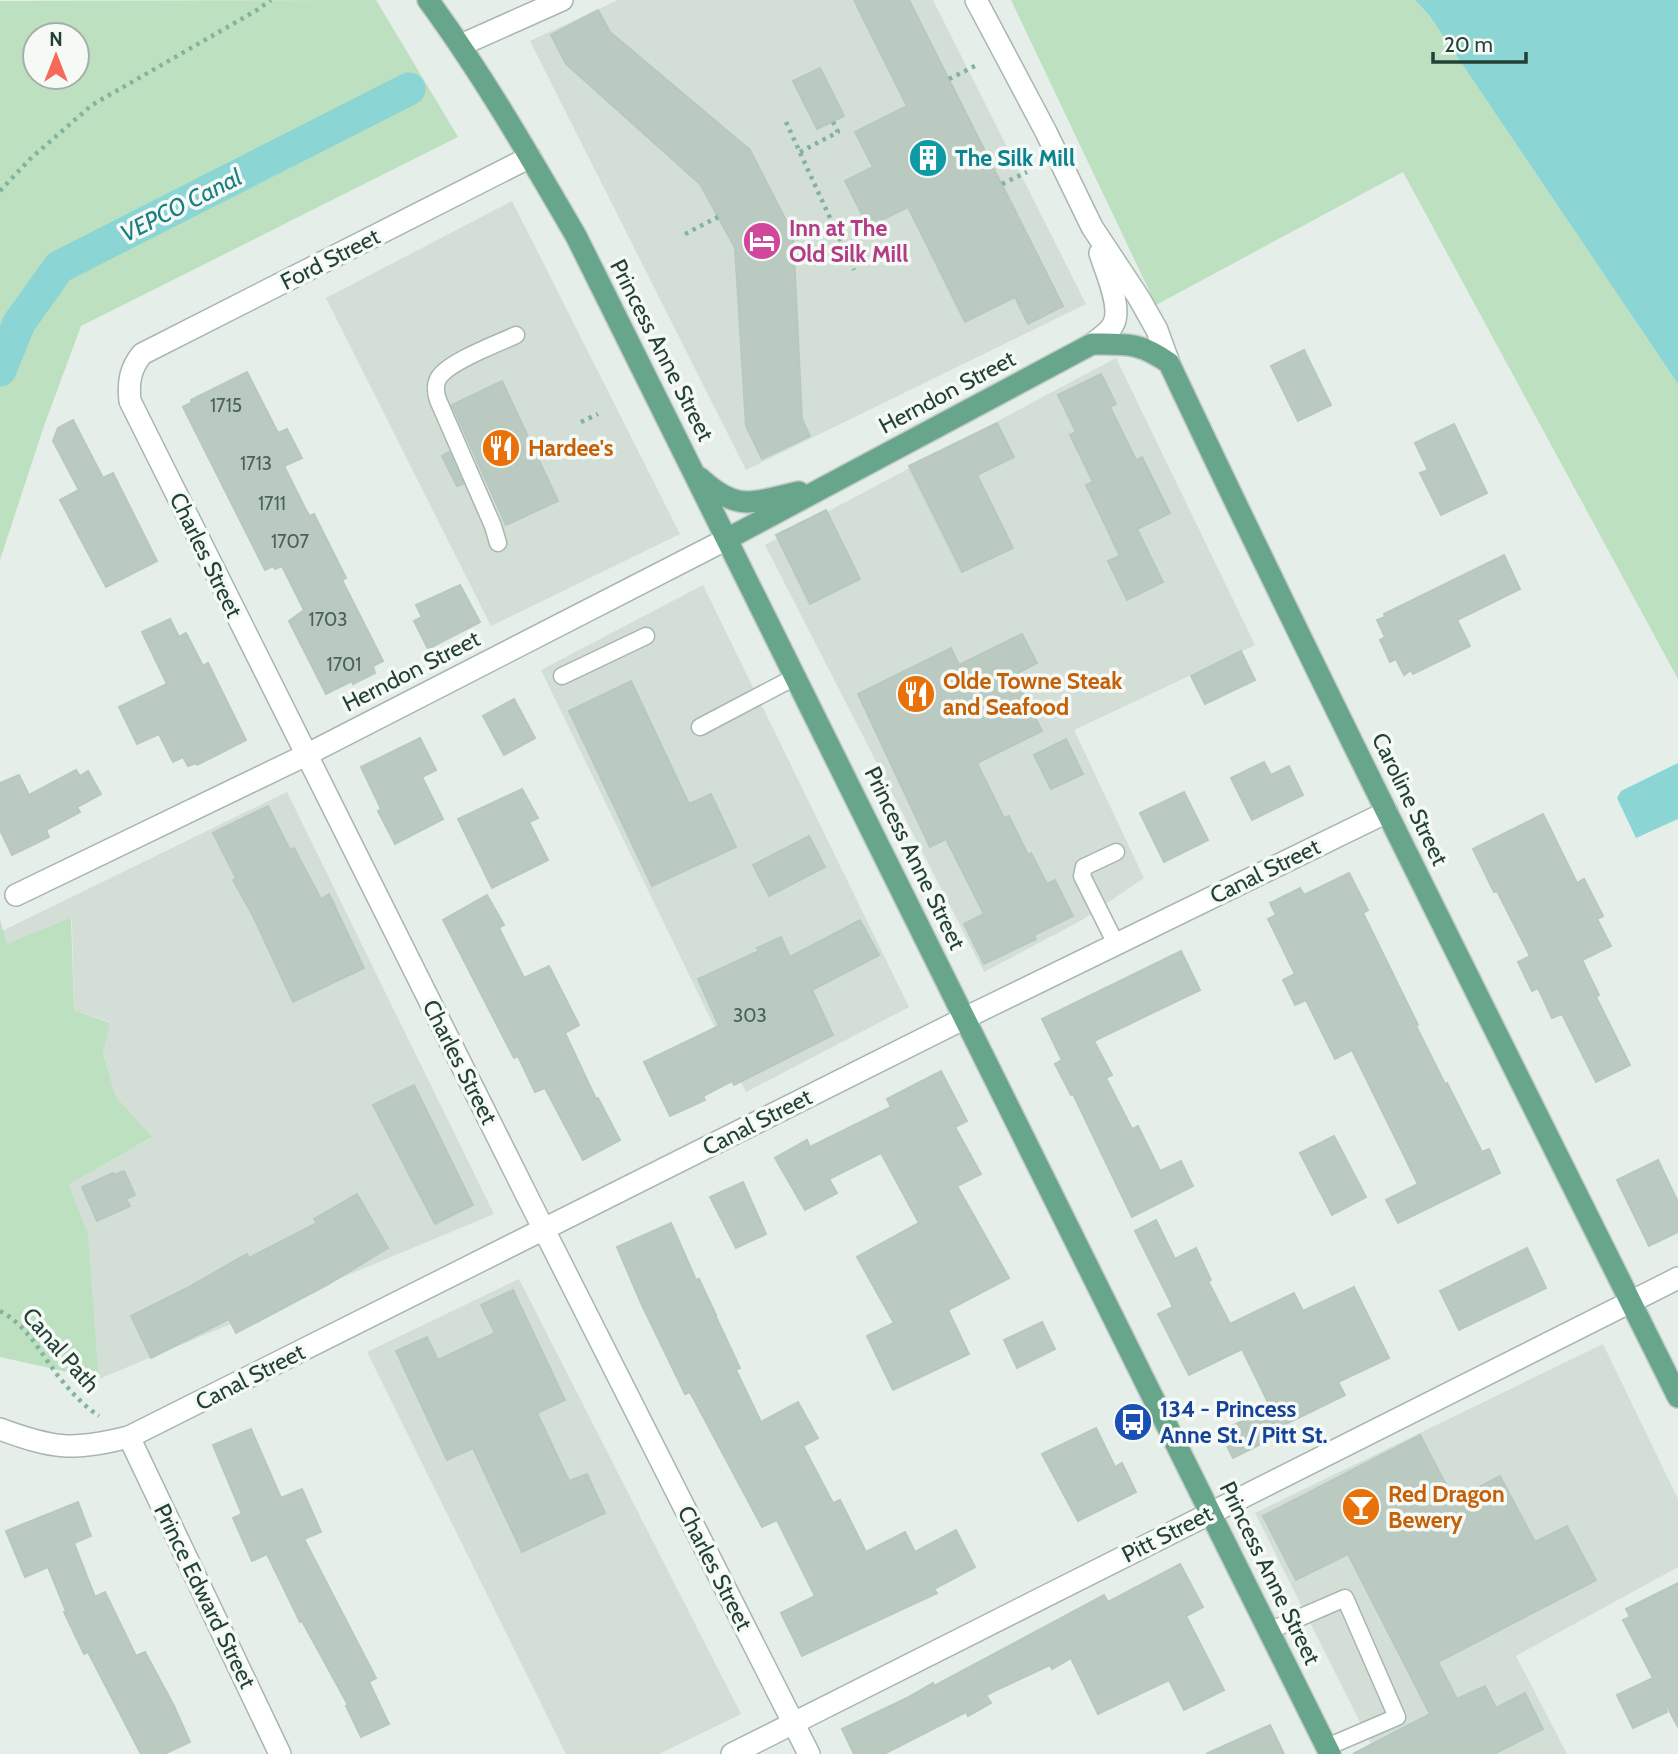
<svg xmlns="http://www.w3.org/2000/svg" width="1678" height="1754" viewBox="0 0 1678 1754" font-family="Cabin,sans-serif">
  <style>
    .built { fill: #d3ded7 }
    .green { fill: #bde0c1; fill-rule: evenodd }
    .water { fill: #8bd5d5 }
    .lines { fill: none; stroke-linecap: round; stroke-linejoin: round }
    .canal { stroke: #8bd5d5; stroke-width: 33 }
    .building { fill: #bacac1; stroke: #b7c9be; stroke-width: 2 }
    .service-casing { stroke: #a7b7af; stroke-width: 19 }
    .minor-casing { stroke: #a7b7af; stroke-width: 24 }
    .tertiary-casing { stroke: #a7b7af; stroke-width: 24 }
    .primary-casing { stroke: #c1cac6; stroke-width: 24 }
    .path { stroke: #84b39d; stroke-width: 4.5; stroke-dasharray: 3.5 5; stroke-linecap: butt }
    .service { stroke: #fff; stroke-width: 16 }
    .minor { stroke: #fff; stroke-width: 21 }
    .tertiary { stroke: #fff; stroke-width: 21 }
    .primary { stroke: #68a68c; stroke-width: 21 }
    .labels { text-anchor: middle; dominant-baseline: central; stroke-width: 7; stroke-linejoin: round; paint-order: stroke }
    .number-label { font-size: 19px; fill: #496358 }
    .culture-label { font-size: 23px; font-weight: bold; fill: #0d838f; stroke: #f6faf7; text-anchor: start }
    .hotel-label { font-size: 23px; font-weight: bold; fill: #b23c85; stroke: #f6faf7; text-anchor: start }
    .street-label { font-size: 23px; fill: #234135; stroke: #f6faf7 }
    .food-label { font-size: 23px; font-weight: bold; fill: #c56008; stroke: #f6faf7; text-anchor: start }
    .transit-label { font-size: 23px; font-weight: bold; fill: #164399; stroke: #f6faf7; text-anchor: start }
    .water-label { font-size: 24px; font-style: italic; fill: #1a7f81; stroke: #f6faf7 }
  </style>
  <rect width="100%" height="100%" fill="#e5eee9"/>
  <g class="built">
    <polygon points="618,0 933,0 1086,304 746,470 530,41"/>
    <polygon points="512,201 680,534 491,626 326,298"/>
    <polygon points="1116,358 1255,645 1074,730 1144,878 1082,920 984,972 765,545"/>
    <polygon points="703,585 909,1007 746,1092 541,670"/>
    <polygon points="287,792 494,1214 99,1379 88,1237 69,1185 151,1138 116,1097 103,1052 110,1022 74,1010 72,919 7,945 2,931"/>
    <polygon points="519,1279 741,1714 659,1754 566,1754 367,1352"/>
    <polygon points="1603,1344 1678,1499 1678,1567 1516,1656 1567,1754 1376,1754 1255,1513"/>
  </g>
  <g class="green">
    <path d="M376,0L458,137L81,326L44,426L0,560V1ZM77,35V77H35V35Z"/>
    <polygon points="1011,0 1415,0 1429,15 1678,384 1678,679 1403,172 1156,305"/>
    <polygon points="71,918 74,1010 110,1023 103,1053 116,1097 152,1137 69,1185 88,1235 99,1379 0,1357 0,920 7,944"/>
  </g>
  <g class="water">
    <polygon points="1415,0 1678,0 1678,384 1429,15"/>
    <polygon points="1678,763 1678,819 1636,838 1617,798 1621,791"/>
  </g>
  <g class="lines">
    <polyline class="canal" points="0,370 19,323 59,267 409,89"/>
  </g>
  <g class="building">
    <polygon points="854,0 909,0 1063,306 1028,324 1015,297 965,322 908,207 868,227 845,181 873,167 855,132 907,106"/>
    <polygon points="598,10 610,32 750,150 793,234 802,419 810,436 762,459 746,426 735,248 700,184 566,64 551,35"/>
    <polygon points="820,68 844,116 817,129 793,81"/>
    <polygon points="1304,350 1331,405 1298,421 1271,366"/>
    <polygon points="247,372 278,433 287,429 302,458 284,466 307,512 310,516 314,514 346,578 342,580 383,661 373,666 375,673 353,684 352,681 326,694 289,621 304,610 282,566 275,569 273,566 265,570 183,407 192,402 191,400"/>
    <polygon points="1101,374 1116,404 1110,407 1136,460 1142,457 1170,513 1137,529 1163,582 1127,600 1108,561 1120,556 1086,485 1093,482 1070,435 1076,432 1058,395"/>
    <polygon points="502,381 558,501 506,525 452,405"/>
    <polygon points="73,420 103,478 113,473 157,561 106,587 60,500 79,490 53,441 58,428"/>
    <polygon points="997,423 1014,457 977,475 1013,548 962,572 909,466"/>
    <polygon points="1454,424 1487,493 1441,515 1420,473 1428,470 1415,443"/>
    <polygon points="449,452 463,484 457,486 442,456"/>
    <polygon points="826,510 860,579 810,604 776,535"/>
    <polygon points="1504,555 1520,589 1457,620 1470,646 1413,674 1411,670 1404,675 1396,659 1390,662 1380,640 1385,637 1377,620 1385,617 1384,614"/>
    <polygon points="460,585 480,622 428,649 414,621 422,617 416,605"/>
    <polygon points="170,619 179,637 186,633 203,666 208,663 246,740 197,765 196,763 188,766 183,757 173,762 159,734 137,744 119,707 167,684 142,632"/>
    <polygon points="1022,634 1037,663 1014,675 1042,731 977,763 1004,818 1009,816 1028,855 1031,853 1047,884 1055,880 1073,916 1034,935 1036,939 984,964 964,924 984,914 946,839 930,847 858,694 951,648 959,665"/>
    <polygon points="1241,651 1255,680 1205,704 1191,676"/>
    <polygon points="631,681 689,804 711,794 736,847 652,886 569,711"/>
    <polygon points="514,699 535,738 504,755 483,716"/>
    <polygon points="420,738 436,770 422,777 443,819 395,844 378,811 381,809 361,767"/>
    <polygon points="1066,739 1083,774 1051,789 1034,755"/>
    <polygon points="1264,762 1271,775 1289,766 1303,795 1252,820 1231,778"/>
    <polygon points="76,770 80,776 88,771 101,794 77,807 80,812 46,830 49,837 12,855 0,830 0,783 19,775 29,795"/>
    <polygon points="522,789 538,818 529,822 548,860 492,888 458,819"/>
    <polygon points="1184,792 1208,840 1164,862 1140,813"/>
    <polygon points="268,806 290,850 294,848 321,899 329,894 364,968 293,1002 253,916 233,880 236,878 213,833"/>
    <polygon points="1543,814 1577,883 1584,879 1603,916 1597,919 1611,946 1582,960 1599,995 1596,997 1630,1065 1596,1082 1562,1014 1552,1018 1538,988 1532,991 1518,962 1530,956 1497,891 1494,892 1473,849"/>
    <polygon points="809,836 825,867 769,896 753,865"/>
    <polygon points="1349,873 1368,910 1363,913 1418,1025 1416,1026 1445,1084 1447,1083 1482,1152 1489,1149 1500,1173 1398,1223 1386,1200 1418,1184 1352,1050 1335,1059 1306,1000 1295,1005 1283,980 1295,974 1268,919 1276,915 1270,903 1300,888 1304,895"/>
    <polygon points="487,895 504,925 499,928 524,978 549,966 579,1025 565,1033 596,1099 598,1098 620,1140 583,1160 545,1088 535,1092 518,1056 514,1058 443,920"/>
    <polygon points="860,920 879,955 812,990 833,1035 734,1085 732,1081 703,1096 705,1100 670,1116 644,1062 719,1026 698,979 759,951 757,948 781,937 790,957"/>
    <polygon points="1181,951 1200,990 1094,1041 1112,1075 1106,1078 1132,1129 1138,1126 1160,1171 1181,1161 1193,1186 1132,1217 1073,1094 1071,1095 1055,1064 1062,1060 1042,1019"/>
    <polygon points="941,1071 967,1121 955,1127 981,1174 957,1186 1009,1278 948,1310 969,1354 893,1390 867,1336 894,1323 857,1257 919,1223 881,1153 829,1179 837,1193 805,1210 775,1158 807,1140 810,1147 891,1107 887,1099"/>
    <polygon points="414,1085 473,1205 435,1224 373,1105"/>
    <polygon points="1334,1136 1366,1197 1332,1215 1300,1153"/>
    <polygon points="1658,1160 1678,1202 1678,1232 1649,1246 1617,1180"/>
    <polygon points="124,1171 135,1195 126,1199 130,1206 97,1221 82,1187 113,1173 114,1175"/>
    <polygon points="743,1182 766,1234 736,1248 710,1197"/>
    <polygon points="357,1194 388,1248 327,1285 236,1333 229,1319 151,1358 131,1316 187,1288 247,1254 249,1258 317,1223 314,1219"/>
    <polygon points="1156,1220 1175,1259 1196,1248 1211,1280 1208,1281 1230,1324 1294,1293 1303,1311 1354,1287 1389,1358 1338,1382 1345,1395 1280,1427 1242,1349 1189,1375 1158,1314 1173,1307 1135,1231"/>
    <polygon points="671,1223 696,1280 699,1279 716,1315 715,1315 740,1368 736,1370 761,1422 798,1402 818,1438 803,1446 833,1503 840,1500 866,1552 905,1532 915,1552 956,1530 975,1567 934,1589 937,1593 802,1656 781,1613 815,1596 777,1520 762,1527 690,1392 685,1394 641,1303 617,1247"/>
    <polygon points="1527,1248 1546,1288 1459,1330 1440,1291"/>
    <polygon points="513,1290 565,1400 537,1413 569,1481 587,1474 605,1513 522,1552 473,1448 447,1460 396,1351 427,1337 438,1360 495,1333 481,1305"/>
    <polygon points="1042,1322 1055,1349 1017,1368 1004,1340"/>
    <polygon points="1268,1408 1281,1434 1233,1458 1220,1432"/>
    <polygon points="1096,1428 1115,1467 1122,1463 1136,1492 1078,1521 1042,1454"/>
    <polygon points="251,1429 281,1498 302,1489 321,1532 304,1539 376,1678 369,1682 389,1724 361,1737 346,1706 348,1705 302,1621 300,1622 267,1554 252,1561 233,1518 242,1514 213,1445"/>
    <polygon points="1420,1435 1454,1500 1500,1476 1535,1542 1567,1526 1596,1580 1438,1662 1457,1699 1485,1686 1496,1708 1525,1693 1543,1729 1494,1754 1353,1754 1430,1714 1348,1554 1296,1580 1263,1516"/>
    <polygon points="78,1502 91,1536 74,1543 95,1597 105,1592 136,1656 145,1652 174,1706 190,1742 164,1754 141,1754 88,1652 84,1654 64,1612 66,1611 48,1567 25,1577 6,1531"/>
    <polygon points="1180,1564 1203,1607 1186,1616 1224,1690 1184,1710 1169,1680 1098,1714 1071,1658 1052,1669 1050,1665 986,1695 991,1703 968,1716 966,1712 884,1754 854,1754 842,1729 907,1698 933,1683 934,1686 1104,1595 1108,1602"/>
    <polygon points="1678,1583 1678,1727 1667,1706 1665,1707 1667,1712 1633,1728 1617,1695 1653,1678 1623,1620 1630,1617 1626,1609"/>
    <polygon points="1270,1725 1284,1754 1206,1754"/>
  </g>
  <g class="lines">
    <g class="service-casing">
      <g id="service">
        <path d="M498,543L493,526L438,400C436,394 435,385 438,379C447,362 497,344 516,335"/>
        <polyline points="562,676 646,636"/>
        <polyline points="700,727 795,677"/>
        <polyline points="1116,852 1084,867 1082,876 1116,944"/>
        <polyline points="1269,1631 1345,1598 1397,1717 1327,1747"/>
      </g>
    </g>
    <g class="minor-casing">
      <g id="minor">
        <polyline points="461,45 562,0"/>
        <path d="M530,157L142,354C130,369 128,382 130,401L532,1206L809,1754"/>
        <polyline points="16,895 306,755 727,539"/>
        <polyline points="129,1437 965,1018 1387,812"/>
        <polyline points="732,1754 1678,1278"/>
      </g>
    </g>
    <g class="tertiary-casing">
      <g id="tertiary">
        <polyline points="976,0 1046,132 1092,227 1139,298 1157,330 1169,363"/>
        <path d="M1092,344C1099,339 1108,333 1113,325C1123,308 1105,270 1100,253"/>
        <path d="M0,1429C54,1449 73,1451 129,1437L280,1754"/>
      </g>
    </g>
    <g class="primary-casing">
      <g id="primary">
        <path d="M428,0C483,75 529,155 576,236L1330,1754"/>
        <path d="M700,478C738,513 753,502 799,492"/>
        <path d="M727,539L1092,344C1127,344 1139,342 1169,363C1333,710 1507,1053 1678,1397"/>
      </g>
    </g>
    <g class="path">
      <polyline points="949,79 975,66"/>
      <polyline points="786,122 854,270"/>
      <polyline points="800,152 838,132 833,122"/>
      <polyline points="1002,184 1027,172"/>
      <polyline points="0,191 30,159 92,105 257,10 271,0"/>
      <polyline points="685,234 718,217"/>
      <polyline points="581,422 598,414"/>
      <path d="M0,1311C28,1326 41,1354 59,1377C71,1392 84,1406 99,1416"/>
    </g>
    <use href="#service" class="service"/>
    <use href="#minor" class="minor"/>
    <use href="#tertiary" class="tertiary"/>
    <use href="#primary" class="primary"/>
  </g>
  <defs>
    <g id="building-disc" transform="scale(2.0125)"><circle r="9.5" fill="#0f9aa8" stroke="#f6faf7"/><path d="M-4-6H4V6H1V3H-1V6H-4ZM-2.5-4.3h1.7v1.8h-1.7ZM.8-4.3h1.7v1.8H.8ZM-2.5-1h1.7V.8h-1.7ZM.8-1h1.7V.8H.8Z" fill="#fff"/></g>
    <g id="hotel-disc" transform="scale(2.0125)"><circle r="9.5" fill="#d1479c" stroke="#f6faf7"/><path d="M-6-4.5h1.5V1H6V5H4.5V3h-9V5H-6ZM-4 0a1.8 1.8 0 1 1 3.6 0ZM.5 0V-2.5h3Q6-2.5 6 0Z" fill="#fff"/></g>
    <g id="restaurant-disc" transform="scale(2.0125)"><circle r="9.5" fill="#e8710a" stroke="#f6faf7"/><path d="M-5-6h1v4h1v-4h1v4h1v-4h1v5L-1.5 .5V6h-2V.5L-5-1ZM5-6V6H3V1.5H1.5Q1.5-4 5-6Z" fill="#fff"/></g>
    <g id="bus-disc" transform="scale(2.0125)"><circle r="9.5" fill="#1a4fb4" stroke="#f6faf7"/><path d="M-5-6H5V4H4V6H2V4H-2V6H-4V4H-5ZM-3.5-4V0h7V-4ZM-3.5 1.2v1.5H-2V1.2ZM2 1.2v1.5H3.5V1.2Z" fill="#fff"/></g>
    <g id="bar-disc" transform="scale(2.0125)"><circle r="9.5" fill="#e8710a" stroke="#f6faf7"/><path d="M-6-5H6L.8 .8V4.5H3.5V6h-7V4.5H-.8V.8Z" fill="#fff"/></g>
  </defs>
  <g fill-rule="evenodd">
    <use href="#building-disc" x="928" y="158"/>
    <use href="#hotel-disc" x="762" y="241"/>
    <use href="#restaurant-disc" x="501" y="448"/>
    <use href="#restaurant-disc" x="916" y="694"/>
    <use href="#bus-disc" x="1133" y="1422"/>
    <use href="#bar-disc" x="1361" y="1507"/>
  </g>
  <g class="labels">
    <g class="number-label">
      <text x="226" y="405">1715</text>
      <text x="256" y="463">1713</text>
      <text x="272" y="503">1711</text>
      <text x="290" y="541">1707</text>
      <text x="328" y="619">1703</text>
      <text x="344" y="664">1701</text>
      <text x="750" y="1015">303</text>
    </g>
    <g class="culture-label">
      <text x="955" y="158">The Silk Mill</text>
    </g>
    <g class="hotel-label">
      <text x="789" y="228">Inn at The<tspan x="789" dy="26">Old Silk Mill</tspan></text>
    </g>
    <g class="street-label">
      <text transform="translate(330 259) rotate(-27)">Ford Street</text>
      <text transform="translate(662 350) rotate(63)">Princess Anne Street</text>
      <text transform="translate(947 392) rotate(-28)">Herndon Street</text>
      <text transform="translate(206 555) rotate(64)">Charles Street</text>
      <text transform="translate(411 671) rotate(-27)">Herndon Street</text>
      <text transform="translate(1410 799) rotate(64)">Caroline Street</text>
      <text transform="translate(915 858) rotate(64)">Princess Anne Street</text>
      <text transform="translate(1265 871) rotate(-26)">Canal Street</text>
      <text transform="translate(460 1062) rotate(63)">Charles Street</text>
      <text transform="translate(757 1122) rotate(-27)">Canal Street</text>
      <text transform="translate(61 1350) rotate(49)">Canal Path</text>
      <text transform="translate(250 1377) rotate(-27)">Canal Street</text>
      <text transform="translate(1167 1534) rotate(-27)">Pitt Street</text>
      <text transform="translate(715 1568) rotate(63)">Charles Street</text>
      <text transform="translate(1270 1573) rotate(64)">Princess Anne Street</text>
      <text transform="translate(205 1596) rotate(64)">Prince Edward Street</text>
    </g>
    <g class="food-label">
      <text x="528" y="448">Hardee's</text>
      <text x="943" y="681">Olde Towne Steak<tspan x="943" dy="26">and Seafood</tspan></text>
      <text x="1388" y="1494">Red Dragon<tspan x="1388" dy="26">Bewery</tspan></text>
    </g>
    <g class="transit-label">
      <text x="1160" y="1409">134 - Princess<tspan x="1160" dy="26">Anne St. / Pitt St.</tspan></text>
    </g>
    <g class="water-label">
      <text transform="translate(181 205) rotate(-27)">VEPCO Canal</text>
    </g>
  </g>
  <g transform="translate(56 56)"><circle r="33" fill="#f6faf7" stroke="#a2b0a9" stroke-width="2"/>
  <path d="M0-5L12 26L0 18L-12 26Z" fill="#f7695a"/>
  <text y="-10" font-size="19" font-weight="bold" text-anchor="middle" fill="#234135">N</text>
  </g>
  <path d="M1433 52v10h93v-10" fill="none" stroke="#234135" stroke-width="3.5"/>
  <text x="1444" y="52" font-size="21" fill="#234135" stroke="#f6faf7" stroke-width="5" paint-order="stroke">20 m</text>
</svg>
